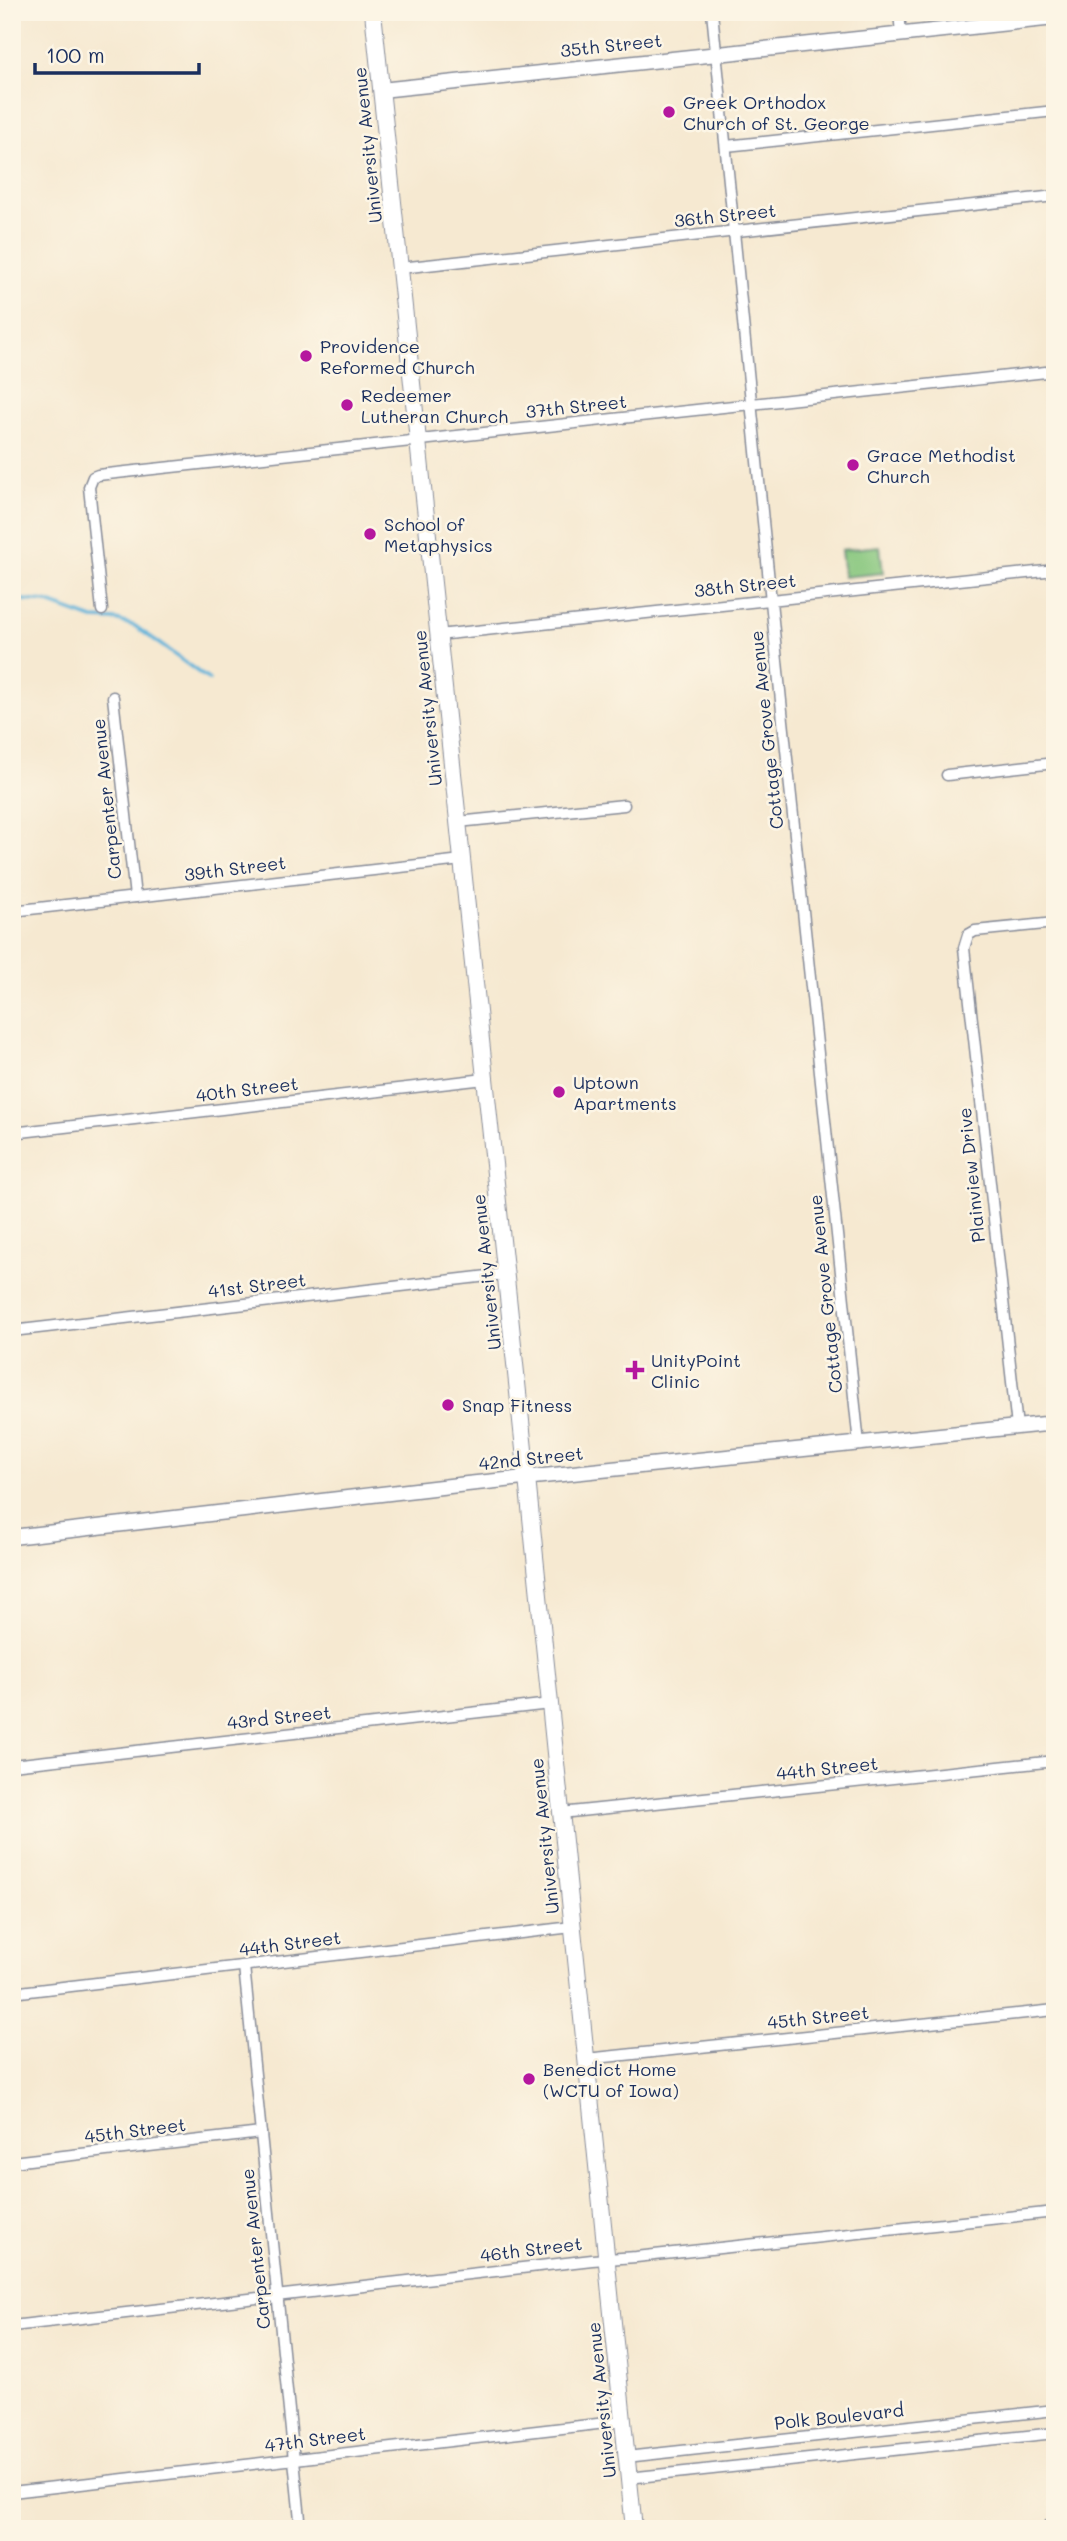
<svg xmlns="http://www.w3.org/2000/svg" width="1067" height="2541" viewBox="0 0 1067 2541" font-family="Mali,sans-serif">
  <style>
    .green { fill: #86c67d; stroke: #507a6e; stroke-width: 2 }
    .lines { fill: none; stroke-linecap: round; stroke-linejoin: round }
    .stream { stroke: #5eb3da; stroke-width: 3.5 }
    .minor-casing { stroke: #888c98; stroke-width: 13 }
    .tertiary-casing { stroke: #888c98; stroke-width: 17 }
    .secondary-casing { stroke: #888c98; stroke-width: 18 }
    .minor { stroke: #fff; stroke-width: 10 }
    .tertiary { stroke: #fff; stroke-width: 14 }
    .secondary { stroke: #fff; stroke-width: 16 }
    .poi-dot { fill: #b5179e; stroke: #fcf5e5; stroke-width: 2.5 }
    .labels { text-anchor: middle; dominant-baseline: central; stroke-width: 5; stroke-linejoin: round; paint-order: stroke }
    .street-label { font-size: 18px; fill: #1b2f5e; stroke: #fcf5e5 }
    .poi-label { font-size: 18px; fill: #1b2f5e; stroke: #fcf5e5; text-anchor: start }
  </style>
  <rect width="100%" height="100%" fill="#fcf5e5"/>
  <filter id="ink" filterUnits="userSpaceOnUse"><feTurbulence type="fractalNoise" baseFrequency=".0143" numOctaves="2"/><feDisplacementMap in="SourceGraphic" scale="14" xChannelSelector="R" yChannelSelector="G"/><feConvolveMatrix kernelMatrix="1 2 1 2 8 2 1 2 1" color-interpolation-filters="sRGB"/></filter>
  <filter id="wash" filterUnits="userSpaceOnUse"><feTurbulence type="fractalNoise" baseFrequency=".00686" numOctaves="4" result="noise"/><feDisplacementMap in="SourceGraphic" scale="28" xChannelSelector="R" yChannelSelector="G"/><feGaussianBlur stdDeviation="1.57" result="paint"/><feColorMatrix in="noise" values="0 0 0 0 0 0 0 0 0 0 0 0 0 0 0 0 0 1.4 0 .05"/><feComposite in="paint" operator="in"/></filter>
  <g filter="url(#wash)">
    <rect width="100%" height="100%" fill="#f6e9d1"/>
    <polygon class="green" points="880,546 883,573 844,577 841,550"/>
    <g class="lines">
      <polyline class="stream" points="12,599 46,602 93,619 116,620 135,626 209,680"/>
    </g>
  </g>
  <g filter="url(#ink)">
    <g class="lines">
      <g class="minor-casing">
        <g id="minor">
          <polyline points="712,12 782,711 859,1444"/>
          <polyline points="899,12 901,34"/>
          <polyline points="726,146 1055,111"/>
          <polyline points="400,268 1055,196"/>
          <polyline points="102,610 89,487 93,477 98,475 1055,371"/>
          <polyline points="438,635 1055,570"/>
          <polyline points="113,697 135,897"/>
          <polyline points="947,775 1055,763"/>
          <polyline points="458,822 624,805"/>
          <polyline points="12,911 462,860"/>
          <polyline points="12,1133 485,1079"/>
          <polyline points="12,1331 505,1274"/>
          <polyline points="1017,1427 964,948 968,935 975,931 1055,923"/>
          <polyline points="12,1765 550,1704"/>
          <polyline points="561,1813 1055,1761"/>
          <polyline points="244,1966 301,2529"/>
          <polyline points="12,1993 572,1927"/>
          <polyline points="586,2059 1055,2010"/>
          <polyline points="12,2162 261,2133"/>
          <polyline points="12,2326 592,2260 636,2257 1055,2212"/>
          <polyline points="626,2457 1055,2410"/>
          <polyline points="628,2478 1055,2433"/>
          <polyline points="12,2492 623,2421"/>
          <polyline points="1045,2529 1055,2520"/>
        </g>
      </g>
      <g class="tertiary-casing">
        <g id="tertiary">
          <polyline points="381,90 1055,18"/>
          <polyline points="12,1537 467,1484 1055,1423"/>
        </g>
      </g>
      <g class="secondary-casing">
        <polyline id="secondary" points="373,12 527,1478 634,2529"/>
      </g>
      <use href="#minor" class="minor"/>
      <use href="#tertiary" class="tertiary"/>
      <use href="#secondary" class="secondary"/>
    </g>
  </g>
  <g class="poi-dot">
    <circle cx="669" cy="112" r="7"/>
    <circle cx="306" cy="356" r="7"/>
    <circle cx="347" cy="405" r="7"/>
    <circle cx="853" cy="465" r="7"/>
    <circle cx="370" cy="534" r="7"/>
    <circle cx="559" cy="1092" r="7"/>
    <path d="M631.5 1359.5h7v7h7v7h-7v7h-7v-7h-7v-7h7z"/>
    <circle cx="448" cy="1405" r="7"/>
    <circle cx="529" cy="2079" r="7"/>
  </g>
  <g class="labels">
    <g class="street-label">
      <text transform="translate(611 45) rotate(-6)">35th Street</text>
      <text transform="translate(367 145) rotate(-96)">University Avenue</text>
      <text transform="translate(725 215) rotate(-6)">36th Street</text>
      <text transform="translate(576 406) rotate(-6)">37th Street</text>
      <text transform="translate(745 585) rotate(-6)">38th Street</text>
      <text transform="translate(427 708) rotate(-96)">University Avenue</text>
      <text transform="translate(766 730) rotate(-96)">Cottage Grove Avenue</text>
      <text transform="translate(106 799) rotate(-96)">Carpenter Avenue</text>
      <text transform="translate(235 868) rotate(-7)">39th Street</text>
      <text transform="translate(247 1089) rotate(-7)">40th Street</text>
      <text transform="translate(971 1175) rotate(-96)">Plainview Drive</text>
      <text transform="translate(486 1272) rotate(-96)">University Avenue</text>
      <text transform="translate(257 1285) rotate(-7)">41st Street</text>
      <text transform="translate(825 1294) rotate(-96)">Cottage Grove Avenue</text>
      <text transform="translate(531 1458) rotate(-6)">42nd Street</text>
      <text transform="translate(279 1717) rotate(-6)">43rd Street</text>
      <text transform="translate(827 1768) rotate(-6)">44th Street</text>
      <text transform="translate(544 1836) rotate(-96)">University Avenue</text>
      <text transform="translate(290 1943) rotate(-7)">44th Street</text>
      <text transform="translate(818 2017) rotate(-6)">45th Street</text>
      <text transform="translate(135 2130) rotate(-7)">45th Street</text>
      <text transform="translate(255 2249) rotate(-96)">Carpenter Avenue</text>
      <text transform="translate(531 2249) rotate(-7)">46th Street</text>
      <text transform="translate(601 2400) rotate(-96)">University Avenue</text>
      <text transform="translate(839 2416) rotate(-6)">Polk Boulevard</text>
      <text transform="translate(315 2439) rotate(-7)">47th Street</text>
    </g>
    <g class="poi-label">
      <text x="683" y="102">Greek Orthodox<tspan x="683" dy="21">Church of St. George</tspan></text>
      <text x="320" y="346">Providence<tspan x="320" dy="21">Reformed Church</tspan></text>
      <text x="361" y="395">Redeemer<tspan x="361" dy="21">Lutheran Church</tspan></text>
      <text x="867" y="455">Grace Methodist<tspan x="867" dy="21">Church</tspan></text>
      <text x="384" y="524">School of<tspan x="384" dy="21">Metaphysics</tspan></text>
      <text x="573" y="1082">Uptown<tspan x="573" dy="21">Apartments</tspan></text>
      <text x="651" y="1360">UnityPoint<tspan x="651" dy="21">Clinic</tspan></text>
      <text x="462" y="1405">Snap Fitness</text>
      <text x="543" y="2069">Benedict Home<tspan x="543" dy="21">(WCTU of Iowa)</tspan></text>
    </g>
  </g>
  <rect width="1067" height="2541" fill="none" stroke="#fcf5e5" stroke-width="42"/>
  <path d="M35 63v10h164v-10" fill="none" stroke="#1b2f5e" stroke-width="3.5"/>
  <text x="46" y="63" font-size="21" fill="#1b2f5e" stroke="#fcf5e5" stroke-width="5" paint-order="stroke">100 m</text>
</svg>
